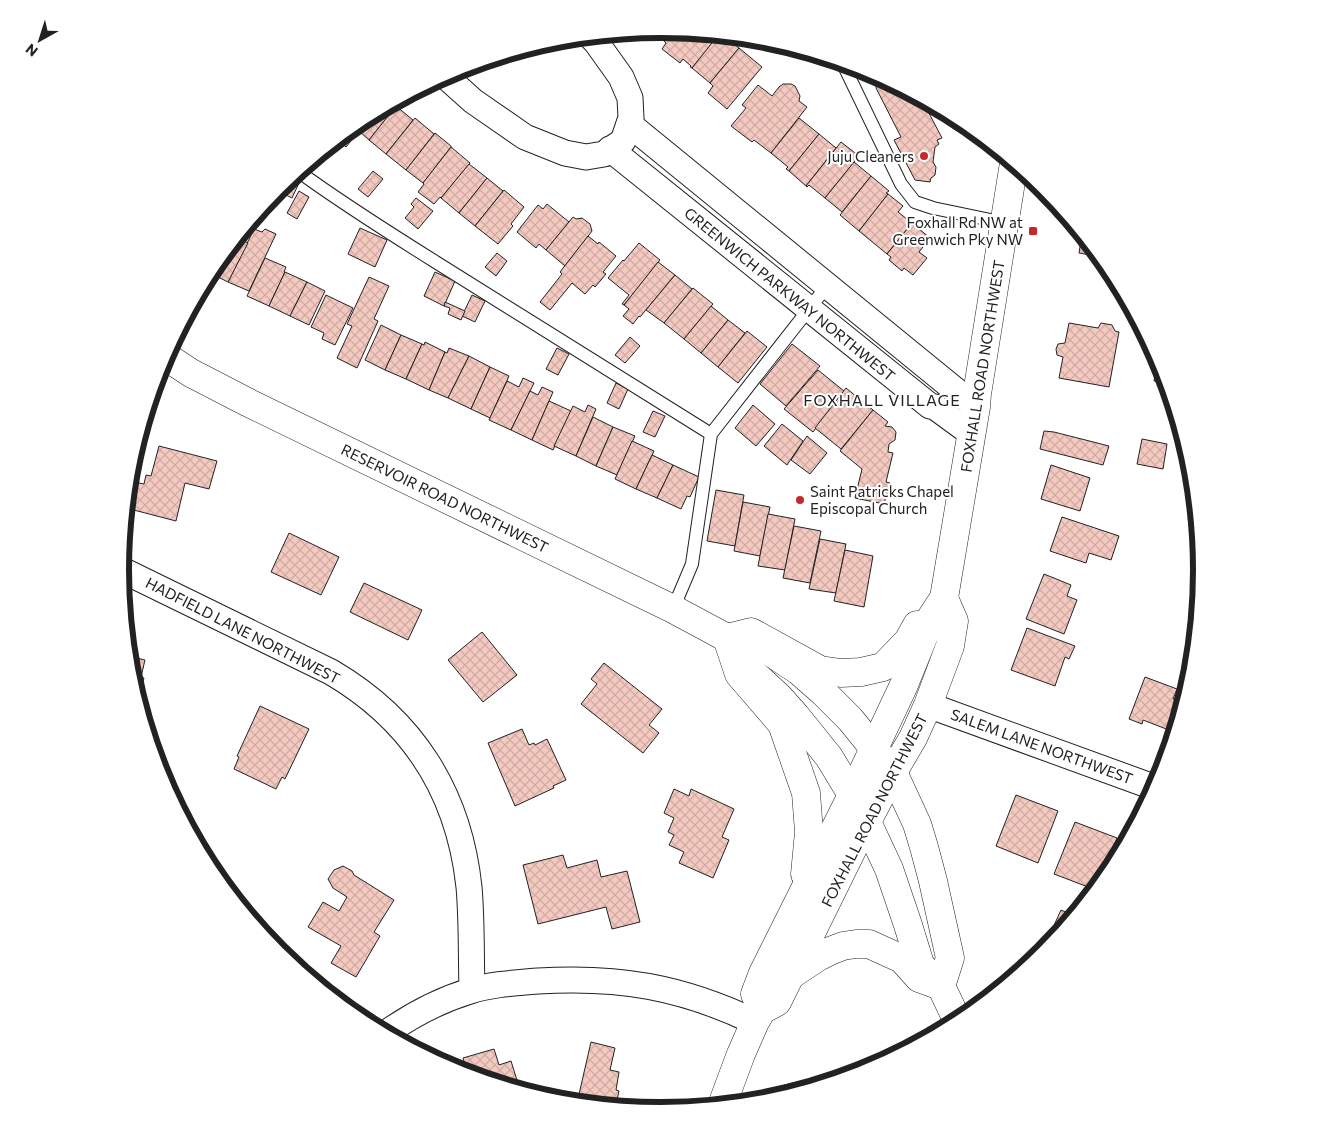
<svg xmlns="http://www.w3.org/2000/svg" width="1323" height="1140" viewBox="0 0 1323 1140" font-family="Commissioner,sans-serif">
  <style>
    .building { fill: url(#building-cross-hatch); stroke: #222 }
    .lines { fill: none; stroke-linecap: round; stroke-linejoin: round }
    .service-casing { stroke: #222; stroke-width: 14 }
    .minor-casing { stroke: #222; stroke-width: 27 }
    .secondary-casing { stroke: #222; stroke-width: 29 }
    .primary-casing { stroke: #222; stroke-width: 29 }
    .service { stroke: #fff; stroke-width: 12 }
    .minor { stroke: #fff; stroke-width: 25 }
    .secondary { stroke: #fff; stroke-width: 28 }
    .primary { stroke: #fff; stroke-width: 28 }
    .fence { stroke: #222; stroke-width: 1; stroke-dasharray: 6 2.5; stroke-linecap: butt }
    .poi-dot { fill: #c62828; stroke: #fff; stroke-width: 2 }
    .labels { text-anchor: middle; dominant-baseline: central; stroke-width: 4; stroke-linejoin: round; paint-order: stroke }
    .poi-label { font-size: 15px; fill: #222; stroke: #fff; text-anchor: end }
    .street-label { font-size: 15px; fill: #222; stroke: #fff }
    .neighbourhood-label { font-size: 16px; letter-spacing: 1px; fill: #222; stroke: #fff }
    .rim { fill: none; stroke: #222; stroke-width: 6 }
  </style>
  <defs>
    <pattern id="building-cross-hatch" width="8" height="8" patternUnits="userSpaceOnUse" patternTransform="scale(1.25)"><rect width="8" height="8" fill="#f3c9c0"/><path d="M0 0l8 8M0 8l8-8" fill="none" stroke="#d0aca5"/></pattern>
  </defs>
  <rect width="100%" height="100%" fill="#fff"/>
  <g class="building">
    <polygon points="670,30 715,34 718,36 692,68 690,67 691,66 683,59 680,63 662,49 666,43 662,39"/>
    <polygon points="719,34 724,35 739,48 710,83 692,68"/>
    <polygon points="739,48 762,67 727,109 708,93 713,86 710,83"/>
    <polygon points="877,75 921,98 942,138 937,140 939,144 935,147 933,162 936,167 935,175 931,178 930,182 915,180 894,140 901,137 876,88"/>
    <polygon points="783,84 791,84 795,86 800,96 799,101 807,107 771,153 754,140 752,142 731,126 746,108 742,105 758,85 772,96 779,87"/>
    <polygon points="393,103 396,106 369,140 359,131 346,147 338,140 361,120"/>
    <polygon points="396,106 413,120 386,154 369,140"/>
    <polygon points="415,118 434,134 406,170 386,154"/>
    <polygon points="799,118 819,134 789,171 786,169 788,167 771,153"/>
    <polygon points="435,133 451,146 451,147 423,183 406,170"/>
    <polygon points="819,134 836,148 806,186 789,171"/>
    <polygon points="841,142 859,156 825,198 809,185 807,187 806,186"/>
    <polygon points="451,147 470,163 441,198 440,197 434,204 418,192 424,184 423,183"/>
    <polygon points="854,162 871,176 842,212 825,198"/>
    <polygon points="469,164 487,178 459,213 441,198"/>
    <polygon points="373,171 383,179 368,197 358,189"/>
    <polygon points="871,176 889,191 886,193 888,194 859,231 840,215"/>
    <polygon points="291,177 299,183 292,198 276,190"/>
    <polygon points="487,178 503,191 475,226 459,213"/>
    <polygon points="504,190 524,207 511,224 513,226 498,244 475,226"/>
    <polygon points="299,191 309,197 297,219 287,213"/>
    <polygon points="888,194 903,206 898,212 912,223 887,254 859,231"/>
    <polygon points="416,198 433,211 418,229 405,218 414,207 411,204"/>
    <polygon points="547,204 569,222 546,250 539,244 536,248 517,232 538,205 543,209"/>
    <polygon points="573,217 576,219 582,218 590,224 592,231 565,266 546,250"/>
    <polygon points="912,223 930,238 919,252 927,258 913,275 904,268 902,271 889,260 891,257 887,254"/>
    <polygon points="360,228 387,240 375,267 348,254"/>
    <polygon points="254,229 262,232 265,229 276,234 249,291 228,282"/>
    <polygon points="1082,234 1101,257 1079,253"/>
    <polygon points="588,236 598,244 599,242 616,256 603,272 606,274 595,287 593,285 585,294 572,283 550,310 540,302 562,274 560,272"/>
    <polygon points="237,238 248,243 228,282 210,273"/>
    <polygon points="639,243 660,260 624,305 622,304 629,295 608,278 623,260 624,261"/>
    <polygon points="497,253 507,261 496,276 485,267"/>
    <polygon points="265,258 286,267 284,272 285,272 269,306 247,296"/>
    <polygon points="658,262 675,275 640,317 639,316 633,324 623,316 629,309 624,305"/>
    <polygon points="285,272 307,282 290,316 269,306"/>
    <polygon points="435,272 455,281 444,306 424,296"/>
    <polygon points="675,275 692,289 664,323 646,310"/>
    <polygon points="369,277 389,286 374,319 378,321 357,368 337,358 352,326 347,324"/>
    <polygon points="307,282 325,291 309,325 290,316"/>
    <polygon points="693,288 713,304 684,339 664,323"/>
    <polygon points="326,295 353,308 335,345 322,339 324,333 311,327"/>
    <polygon points="472,295 485,301 475,322 462,316"/>
    <polygon points="445,302 465,311 461,320 448,314 450,308 444,306"/>
    <polygon points="711,306 728,320 701,353 684,339"/>
    <polygon points="728,320 745,333 718,367 701,353"/>
    <polygon points="1069,323 1098,328 1101,323 1112,325 1115,331 1119,332 1109,387 1059,378 1063,357 1057,355 1056,349 1058,344 1065,343"/>
    <polygon points="381,325 401,335 385,370 365,360"/>
    <polygon points="747,331 767,347 738,383 718,367"/>
    <polygon points="401,335 422,344 406,379 385,370"/>
    <polygon points="630,337 640,346 625,363 615,355"/>
    <polygon points="425,342 445,352 429,390 406,379 422,344 424,345"/>
    <polygon points="792,344 820,366 786,406 760,384"/>
    <polygon points="449,348 469,356 448,398 429,390 445,352 447,353"/>
    <polygon points="557,348 569,354 558,375 546,369"/>
    <polygon points="469,356 490,367 471,409 448,398"/>
    <polygon points="1158,356 1162,363 1168,383 1154,381"/>
    <polygon points="490,367 509,376 490,418 471,409"/>
    <polygon points="818,370 844,391 813,432 784,409"/>
    <polygon points="523,378 534,383 511,430 489,420 507,381 519,387"/>
    <polygon points="616,383 628,389 619,409 607,403"/>
    <polygon points="542,387 553,392 532,440 511,430 530,391 538,395"/>
    <polygon points="846,388 873,410 841,449 815,428"/>
    <polygon points="549,401 571,411 553,450 532,440"/>
    <polygon points="588,405 596,409 576,456 554,446 573,406 585,412"/>
    <polygon points="753,405 775,424 756,446 735,428"/>
    <polygon points="873,410 888,422 885,426 892,427 896,432 895,440 889,444 888,452 893,453 886,482 890,483 887,497 886,496 884,504 855,498 862,469 840,451"/>
    <polygon points="653,411 665,416 655,437 643,432"/>
    <polygon points="593,417 613,427 596,466 576,456"/>
    <polygon points="782,424 803,441 787,465 764,446"/>
    <polygon points="613,427 635,436 617,475 596,466"/>
    <polygon points="1044,431 1054,432 1109,446 1103,465 1040,449"/>
    <polygon points="807,436 827,453 810,474 791,460"/>
    <polygon points="1142,439 1167,444 1163,469 1137,464"/>
    <polygon points="632,441 654,451 636,489 615,479"/>
    <polygon points="159,446 217,461 209,489 185,483 176,521 126,508 129,481 144,484 146,475 151,476"/>
    <polygon points="652,455 673,465 657,498 636,489"/>
    <polygon points="673,465 699,477 690,497 687,496 681,509 657,498"/>
    <polygon points="1051,465 1090,478 1080,511 1041,499"/>
    <polygon points="716,490 744,495 735,546 707,541"/>
    <polygon points="743,502 770,507 760,556 734,551"/>
    <polygon points="768,514 795,519 785,570 758,566"/>
    <polygon points="1062,517 1119,536 1111,560 1089,553 1086,563 1050,551"/>
    <polygon points="794,526 821,531 810,583 783,578"/>
    <polygon points="289,533 339,557 321,595 271,572"/>
    <polygon points="820,539 846,544 836,593 809,589"/>
    <polygon points="845,550 873,556 864,607 834,601"/>
    <polygon points="1044,574 1071,585 1067,596 1077,600 1064,634 1026,619"/>
    <polygon points="364,583 422,610 408,640 350,612"/>
    <polygon points="1027,628 1075,646 1069,659 1065,657 1055,686 1011,670"/>
    <polygon points="482,632 517,675 483,702 448,660"/>
    <polygon points="129,656 145,660 141,677 144,678 138,700 131,675"/>
    <polygon points="604,663 662,709 649,725 659,733 643,753 581,704 597,684 591,679"/>
    <polygon points="1145,677 1177,689 1173,699 1184,703 1174,732 1143,720 1142,724 1129,719"/>
    <polygon points="260,706 309,729 285,779 282,777 276,789 234,769 239,757 237,756"/>
    <polygon points="522,729 529,745 534,743 535,745 547,739 566,780 553,786 554,788 515,806 488,743"/>
    <polygon points="674,789 689,796 691,789 734,809 722,837 729,840 713,878 679,863 684,852 669,845 674,835 668,832 674,818 664,813"/>
    <polygon points="1016,795 1058,811 1038,863 996,846"/>
    <polygon points="1075,822 1117,838 1096,890 1054,874"/>
    <polygon points="563,855 567,868 597,860 601,877 627,871 640,922 612,929 606,907 538,924 523,865"/>
    <polygon points="343,866 352,871 354,875 394,900 374,932 380,936 356,977 331,963 341,946 308,927 323,902 339,911 347,897 333,888 328,879 334,870"/>
    <polygon points="1061,910 1074,916 1040,956"/>
    <polygon points="591,1042 615,1048 610,1070 619,1072 616,1090 619,1091 617,1100 613,1099 611,1106 577,1103"/>
    <polygon points="494,1049 499,1065 511,1061 520,1090 468,1074 463,1058"/>
  </g>
  <g class="lines">
    <g class="service-casing">
      <g id="service">
        <polyline points="842,62 901,184 915,202 933,208 1005,223"/>
        <path d="M298,171C347,207 399,239 450,271C537,326 624,380 711,434"/>
        <polyline points="673,609 692,564 711,434 827,286"/>
      </g>
    </g>
    <g class="minor-casing">
      <g id="minor">
        <polyline points="444,75 473,101 525,137 565,153 586,157 604,154 623,141 631,118 630,98 621,77 596,42 590,36"/>
        <polyline points="629,124 976,407"/>
        <polyline points="610,149 930,406 935,407 972,434"/>
        <path d="M120,569L331,672C413,720 459,793 469,887C472,921 471,956 472,990"/>
        <polyline points="928,705 1156,788"/>
        <path d="M386,1033C412,1015 440,1000 470,991C492,984 515,983 538,981C618,976 682,987 755,1022"/>
      </g>
    </g>
    <g class="secondary-casing">
      <g id="secondary">
        <polyline points="165,356 191,373 249,403 673,609 727,638 763,647 799,671 824,693 850,719 893,772 917,824 924,847 933,881 950,958 941,986"/>
        <polyline points="743,659 754,674 779,697 796,716 829,757 852,795 867,822 889,869 908,925 920,964 927,973 941,986 958,1022"/>
      </g>
    </g>
    <g class="primary-casing">
      <g id="primary">
        <polyline points="805,874 809,832 806,793 782,724 739,674 727,638 751,632 820,670 841,673 861,672 883,667 908,641 917,625"/>
        <polyline points="791,975 818,957 830,951 843,946 856,944 869,944 902,959 919,978 941,986"/>
        <polyline points="762,1010 755,994 763,973 852,795 903,687 931,618 944,598 976,407 977,394 1014,163"/>
        <polyline points="722,1105 741,1054 755,1022 762,1010 777,1002 852,850 893,772 913,738 928,705 950,646 954,621 944,598"/>
      </g>
    </g>
    <use href="#service" class="service"/>
    <use href="#minor" class="minor"/>
    <use href="#secondary" class="secondary"/>
    <use href="#primary" class="primary"/>
    <polyline class="fence" points="779,1097 784,1085 878,1065"/>
  </g>
  <g class="poi-dot">
    <circle cx="924" cy="156" r="5"/>
    <rect x="1028" y="226" width="10" height="10" rx="2.5"/>
    <circle cx="800" cy="500" r="5"/>
  </g>
  <g class="labels">
    <g class="poi-label">
      <text x="914" y="156">Juju Cleaners</text>
      <text x="1023" y="222">Foxhall Rd NW at<tspan x="1023" dy="17">Greenwich Pky NW</tspan></text>
      <text x="810" y="491" text-anchor="start">Saint Patricks Chapel<tspan x="810" dy="17">Episcopal Church</tspan></text>
    </g>
    <g class="street-label">
      <text transform="translate(790 294) rotate(39)">GREENWICH PARKWAY NORTHWEST</text>
      <text transform="translate(982 366) rotate(-81)">FOXHALL ROAD NORTHWEST</text>
      <text transform="translate(445 498) rotate(26)">RESERVOIR ROAD NORTHWEST</text>
      <text transform="translate(243 630) rotate(27)">HADFIELD LANE NORTHWEST</text>
      <text transform="translate(1042 746) rotate(20)">SALEM LANE NORTHWEST</text>
      <text transform="translate(874 810) rotate(-63)">FOXHALL ROAD NORTHWEST</text>
    </g>
    <g class="neighbourhood-label">
      <text x="882" y="399">FOXHALL VILLAGE</text>
    </g>
  </g>
  <path d="M0 0H1323V1140H0ZM129 570a532 532 0 1 1 1064 0a532 532 0 1 1-1064 0Z" fill="#fff" fill-rule="evenodd"/>
  <path class="rim" d="M129 570a532 532 0 1 1 1064 0a532 532 0 1 1-1064 0Z"/>
  <g transform="translate(40 40) rotate(219)" stroke="#ffffff" stroke-width="4" paint-order="stroke">
  <path d="M0-4L9 19L0 12L-9 19Z" fill="#222222"/>
  <text y="-8" font-size="14" font-weight="bold" text-anchor="middle" fill="#222222">N</text>
  </g>
</svg>
